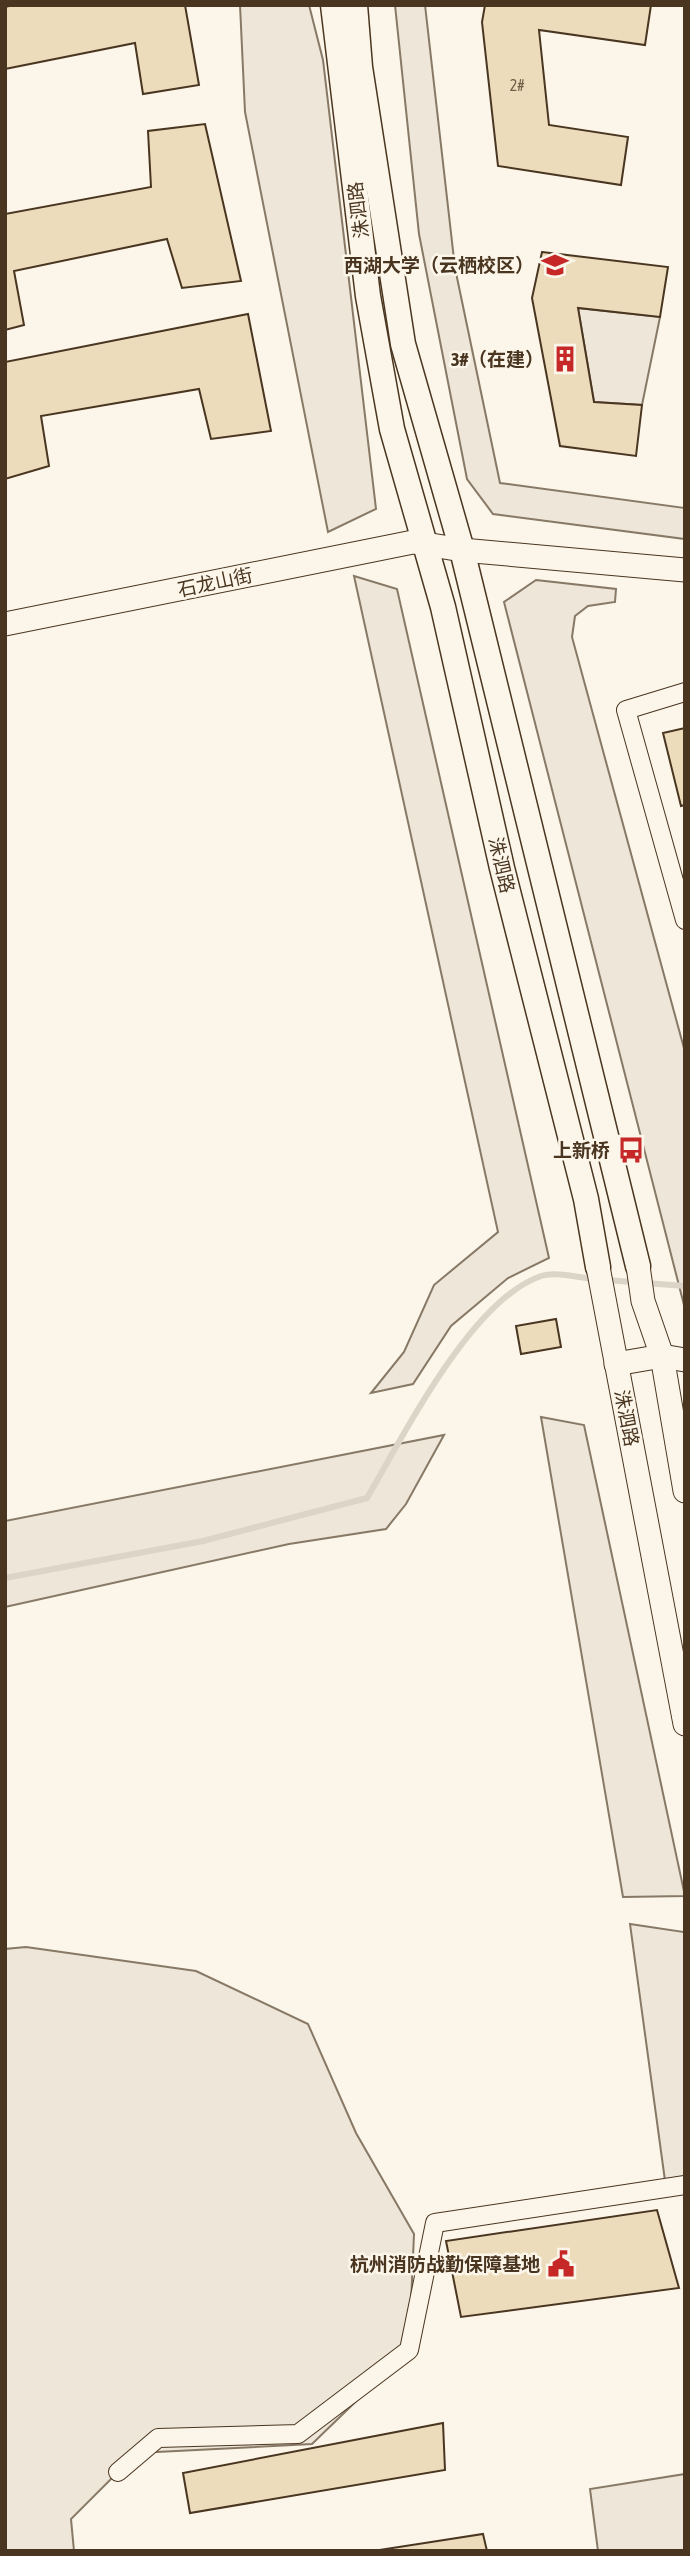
<svg xmlns="http://www.w3.org/2000/svg" width="690" height="2556" viewBox="0 0 690 2556" font-family="'Asap Condensed','Noto Sans SC',sans-serif">
  <style>
    .green { fill: #ede6d9; stroke: #887966; stroke-width: 2 }
    .lines { fill: none; stroke-linecap: round; stroke-linejoin: round }
    .stream { stroke: #dcd4c6; stroke-width: 6 }
    .building { fill: #ecdcbc; stroke: #4a3520; stroke-width: 2 }
    .minor-casing { stroke: #4a3520; stroke-width: 20 }
    .tertiary-casing { stroke: #4a3520; stroke-width: 25 }
    .secondary-casing { stroke: #4a3520; stroke-width: 27 }
    .minor { stroke: #fbf6e9; stroke-width: 18 }
    .tertiary { stroke: #fbf6e9; stroke-width: 23 }
    .secondary { stroke: #fbf6e9; stroke-width: 24 }
    .labels { text-anchor: middle; dominant-baseline: central; stroke-width: 5; stroke-linejoin: round; paint-order: stroke }
    .number-label { font-size: 16px; fill: #725f47 }
    .street-label { font-size: 19px; fill: #4a3520; stroke: #fbf6e9 }
    .poi-label { font-size: 19px; font-weight: bold; fill: #4a3520; stroke: #fbf6e9; text-anchor: end }
  </style>
  <rect width="100%" height="100%" fill="#fbf6e9"/>
  <g class="green">
    <polygon points="240,5 309,5 323,60 376,509 328,532 245,112"/>
    <polygon points="395,5 425,5 455,268 500,483 685,508 685,539 493,514 467,479 419,234"/>
    <polygon points="578,308 660,317 642,405 594,402"/>
    <polygon points="354,576 397,589 549,1258 508,1278 451,1326 413,1384 371,1393 404,1352 434,1285 498,1232"/>
    <polygon points="536,580 616,589 615,602 588,606 575,616 572,637 685,1052 685,1309 504,602"/>
    <polygon points="541,1417 584,1425 685,1896 623,1897"/>
    <polygon points="444,1435 406,1504 386,1529 289,1544 5,1607 5,1521"/>
    <polygon points="630,1924 684,1932 685,2185 666,2188"/>
    <polygon points="26,1947 196,1971 308,2024 356,2133 414,2234 409,2350 312,2444 137,2453 71,2519 74,2551 5,2551 5,1949"/>
    <polygon points="685,2474 685,2551 598,2551 590,2489"/>
  </g>
  <g class="lines">
    <g class="stream">
      <polyline points="606,1280 685,1286"/>
      <path d="M5,1578L203,1541L367,1498C404,1435 471,1300 541,1276C556,1271 580,1278 595,1279"/>
    </g>
  </g>
  <g class="building">
    <polygon points="13,5 185,5 199,85 143,94 135,43 5,69 5,7"/>
    <polygon points="485,5 651,5 645,45 539,30 549,125 628,137 621,185 498,166 482,22"/>
    <polygon points="205,124 241,281 182,288 167,239 14,271 24,325 5,330 5,214 151,187 148,131"/>
    <polygon points="542,252 668,267 660,317 578,308 594,402 642,405 636,456 560,446 532,298"/>
    <polygon points="248,314 271,431 211,439 199,389 41,416 49,466 5,479 5,362"/>
    <polygon points="685,728 685,805 681,806 663,733"/>
    <polygon points="556,1319 561,1347 521,1354 516,1326"/>
    <polygon points="657,2210 679,2288 461,2317 446,2241"/>
    <polygon points="443,2423 445,2470 190,2513 183,2473"/>
    <polygon points="483,2534 487,2551 373,2551"/>
  </g>
  <g class="lines">
    <g class="minor-casing">
      <g id="minor">
        <polyline points="685,692 626,710 685,920"/>
        <polyline points="118,2472 158,2438 298,2434 409,2350 435,2223 685,2185"/>
      </g>
    </g>
    <g class="tertiary-casing">
      <g id="tertiary">
        <polyline points="5,624 413,542 462,550 685,570"/>
        <polyline points="638,1266 643,1301 662,1356 685,1491"/>
        <polyline points="598,1267 685,1724"/>
        <polyline points="616,1364 662,1356 685,1360"/>
      </g>
    </g>
    <g class="secondary-casing">
      <g id="secondary">
        <polyline points="333,5 368,296 392,429 443,607 502,868 586,1199 598,1267"/>
        <polyline points="355,5 360,67 403,344 462,550 638,1266"/>
      </g>
    </g>
    <use href="#minor" class="minor"/>
    <use href="#tertiary" class="tertiary"/>
    <use href="#secondary" class="secondary"/>
  </g>
  <defs>
    <g id="university-bare" transform="scale(2.1)"><path d="M0-5L7-2L0 1L-7-2ZM-4 1L0 2.5L4 1V4Q0 6-4 4Z" fill="#c62828" stroke="#fbf6e9" stroke-width="2.5" paint-order="stroke"/></g>
    <g id="building-bare" transform="scale(2.1)"><path d="M-4-6H4V6H1V3H-1V6H-4ZM-2.5-4.3h1.7v1.8h-1.7ZM.8-4.3h1.7v1.8H.8ZM-2.5-1h1.7V.8h-1.7ZM.8-1h1.7V.8H.8Z" fill="#c62828" stroke="#fbf6e9" stroke-width="2.5" paint-order="stroke"/></g>
    <g id="bus-bare" transform="scale(2.1)"><path d="M-5-6H5V4H4V6H2V4H-2V6H-4V4H-5ZM-3.5-4V0h7V-4ZM-3.5 1.2v1.5H-2V1.2ZM2 1.2v1.5H3.5V1.2Z" fill="#c62828" stroke="#fbf6e9" stroke-width="2.5" paint-order="stroke"/></g>
    <g id="civic-bare" transform="scale(2.1)"><path d="M-.6-6.5H3V-4.5H.6V-3L4-1V1h2V6H-6V1h2V-1L-.6-3ZM-1.2 2.5V6h2.4V2.5Z" fill="#c62828" stroke="#fbf6e9" stroke-width="2.5" paint-order="stroke"/></g>
  </defs>
  <g fill-rule="evenodd">
    <use href="#university-bare" x="555" y="265"/>
    <use href="#building-bare" x="565" y="359"/>
    <use href="#bus-bare" x="631" y="1150"/>
    <use href="#civic-bare" x="561" y="2264"/>
  </g>
  <g class="labels">
    <g class="number-label">
      <text x="517" y="85">2#</text>
    </g>
    <g class="street-label">
      <text transform="translate(358 210) rotate(-97)">洙泗路</text>
      <text transform="translate(215 582) rotate(-12)">石龙山街</text>
      <text transform="translate(502 865) rotate(77)">洙泗路</text>
      <text transform="translate(627 1418) rotate(79)">洙泗路</text>
    </g>
    <g class="poi-label">
      <text x="534" y="265">西湖大学（云栖校区）</text>
      <text x="544" y="359">3#（在建）</text>
      <text x="610" y="1150">上新桥</text>
      <text x="540" y="2264">杭州消防战勤保障基地</text>
    </g>
  </g>
  <rect width="690" height="2556" fill="none" stroke="#4a3520" stroke-width="14"/>
</svg>
